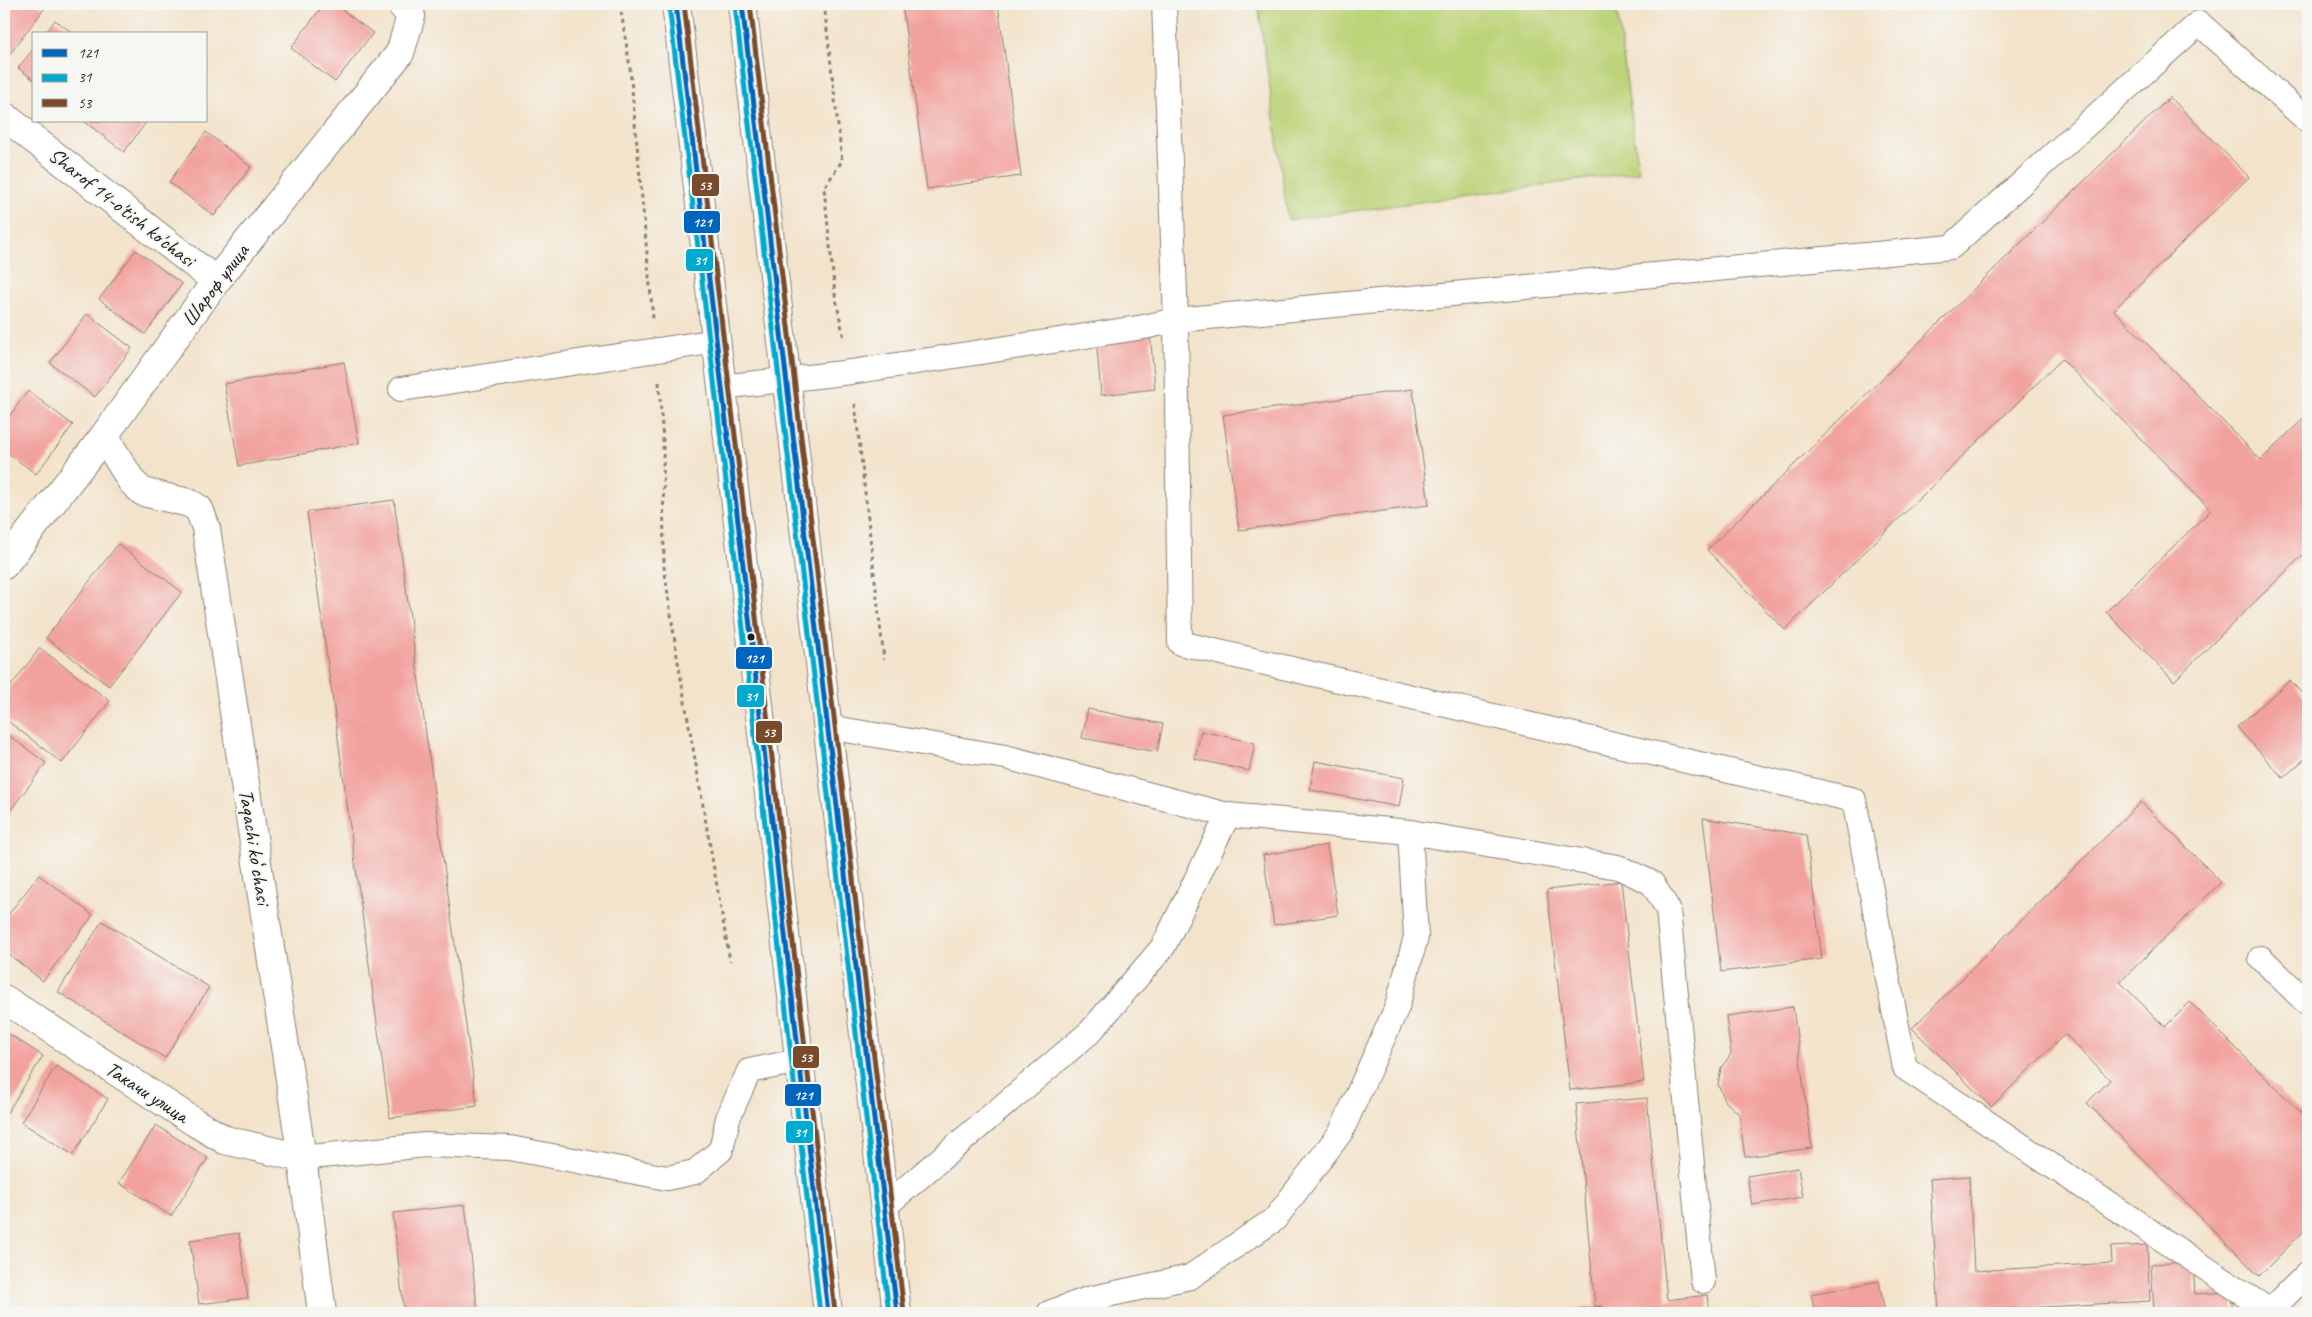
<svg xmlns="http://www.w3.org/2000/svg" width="2312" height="1317" viewBox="0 0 2312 1317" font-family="Caveat,sans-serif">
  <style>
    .green { fill: #bcd378; stroke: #6c784a }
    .building { fill: #f2a29e }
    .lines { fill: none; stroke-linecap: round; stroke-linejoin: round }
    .lane-casing { stroke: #888074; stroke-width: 26 }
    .street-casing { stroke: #888074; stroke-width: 30 }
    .highway-casing { stroke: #888074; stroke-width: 30 }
    .path { stroke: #888074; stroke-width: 3; stroke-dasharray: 4 4; stroke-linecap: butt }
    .lane { stroke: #fff; stroke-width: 24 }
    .street { stroke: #fff; stroke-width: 28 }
    .highway { stroke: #fff; stroke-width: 28 }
    .bus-1-casing { stroke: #f6f6f2; stroke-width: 9 }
    .bus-2-casing { stroke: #f6f6f2; stroke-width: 9 }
    .bus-3-casing { stroke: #f6f6f2; stroke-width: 9 }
    .bus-1 { stroke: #0065bd; stroke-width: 5 }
    .bus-2 { stroke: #00a9ce; stroke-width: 5 }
    .bus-3 { stroke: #7a4b2a; stroke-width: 5 }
    .bus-dot { fill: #1c1c1c; stroke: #f6f6f2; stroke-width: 2 }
    .labels { text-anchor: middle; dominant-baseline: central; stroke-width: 4; stroke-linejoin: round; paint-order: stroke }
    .street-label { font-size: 21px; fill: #1c1c1c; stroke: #f6f6f2 }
    .line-badge { stroke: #f6f6f2; stroke-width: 2 }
    .badge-label { font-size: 14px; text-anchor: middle; font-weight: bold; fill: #fff }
  </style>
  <rect width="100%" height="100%" fill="#f6f6f2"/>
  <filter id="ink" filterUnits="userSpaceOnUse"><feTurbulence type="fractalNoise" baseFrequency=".02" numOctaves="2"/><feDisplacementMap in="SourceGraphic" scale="10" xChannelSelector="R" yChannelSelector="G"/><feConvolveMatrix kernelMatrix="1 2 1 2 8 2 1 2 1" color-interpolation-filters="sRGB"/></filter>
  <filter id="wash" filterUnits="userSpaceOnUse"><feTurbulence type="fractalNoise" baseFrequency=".0096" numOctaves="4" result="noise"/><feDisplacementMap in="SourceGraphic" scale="20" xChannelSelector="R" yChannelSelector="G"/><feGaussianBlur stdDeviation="1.12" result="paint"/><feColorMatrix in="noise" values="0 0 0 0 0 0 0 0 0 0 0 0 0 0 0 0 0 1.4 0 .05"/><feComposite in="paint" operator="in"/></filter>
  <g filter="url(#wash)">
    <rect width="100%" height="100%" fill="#f3e3cb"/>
    <polygon class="green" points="1258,4 1616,4 1639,172 1288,220"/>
    <g id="blocks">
      <g class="building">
        <polygon points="4,4 37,4 44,9 7,58 4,55"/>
        <polygon points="324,4 334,4 373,33 335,82 291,48"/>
        <polygon points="902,4 998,4 1021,176 927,189"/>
        <polygon points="55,20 74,34 45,34"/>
        <polygon points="34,48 34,80 18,68"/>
        <polygon points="2170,97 2249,177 2114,310 2261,460 2308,414 2308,550 2174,681 2106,612 2211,510 2062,359 1785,630 1707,550"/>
        <polygon points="84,121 147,121 124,152"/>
        <polygon points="206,132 251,167 214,216 169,182"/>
        <polygon points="136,250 182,284 145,334 99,299"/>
        <polygon points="87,314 132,348 95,397 50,363"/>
        <polygon points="1150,332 1155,389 1101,395 1096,337"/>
        <polygon points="344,362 359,443 239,466 224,384"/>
        <polygon points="1413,389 1429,505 1239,530 1223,415"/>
        <polygon points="28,391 73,425 36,474 4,450 4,423"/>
        <polygon points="394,500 477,1106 390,1118 307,512"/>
        <polygon points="118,544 182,592 109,686 46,638"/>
        <polygon points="40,648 110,701 62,763 4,718 4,695"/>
        <polygon points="2290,680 2308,701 2308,756 2283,778 2237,727"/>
        <polygon points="1088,709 1163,724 1157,752 1082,738"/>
        <polygon points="1201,731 1255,743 1249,771 1195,759"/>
        <polygon points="4,732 46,763 4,819"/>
        <polygon points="1315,761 1404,778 1399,807 1310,790"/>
        <polygon points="2141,802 2221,882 2120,982 2165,1027 2190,1002 2308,1120 2308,1227 2259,1276 2087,1103 2110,1080 2065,1034 1991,1107 1912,1028"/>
        <polygon points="1703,818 1806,835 1822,959 1721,972"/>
        <polygon points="1327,845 1338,915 1274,925 1263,855"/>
        <polygon points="39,875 93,915 43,981 4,951 4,920"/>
        <polygon points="1621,881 1644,1082 1570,1090 1547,890"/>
        <polygon points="102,921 209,987 165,1058 58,992"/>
        <polygon points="1793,1007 1812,1148 1745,1157 1739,1114 1726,1102 1718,1085 1721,1068 1731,1054 1726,1016"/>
        <polygon points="4,1031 43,1056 7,1113 4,1110"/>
        <polygon points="56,1066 108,1099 73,1155 21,1122"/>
        <polygon points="1647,1098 1667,1300 1707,1295 1709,1313 1548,1313 1603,1306 1595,1306 1576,1104"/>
        <polygon points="156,1125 208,1158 171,1216 119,1183"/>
        <polygon points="1798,1168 1803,1197 1752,1205 1747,1176"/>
        <polygon points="1969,1176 1974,1271 2112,1263 2111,1247 2147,1245 2150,1301 1939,1313 1930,1179"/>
        <polygon points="465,1205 478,1313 404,1313 393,1213"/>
        <polygon points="239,1233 248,1298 199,1304 190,1240"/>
        <polygon points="2193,1262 2195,1294 2231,1292 2233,1313 2154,1313 2151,1264"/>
        <polygon points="1879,1281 1885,1313 1815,1313 1811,1294"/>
      </g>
    </g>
  </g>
  <g filter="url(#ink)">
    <use href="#blocks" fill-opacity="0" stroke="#888074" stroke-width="1"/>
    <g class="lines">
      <g class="lane-casing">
        <g id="lane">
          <polyline points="2308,121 2199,23 1951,247 1176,320 1180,643 1854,800 1905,1068 2270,1311 2308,1273"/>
          <polyline points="722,387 851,372 1144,327 1176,320 1164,4"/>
          <polyline points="401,389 717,341"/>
          <polyline points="828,727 1005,757 1228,815 1410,832 1618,867 1652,883 1668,909 1703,1281"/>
          <polyline points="2261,958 2308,1004"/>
          <polyline points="302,1158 425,1145 510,1148 667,1178 695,1172 721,1150 728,1118 749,1071 799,1061"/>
          <polyline points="884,1207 1090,1032 1163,947 1228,815"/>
          <polyline points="1049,1313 1088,1299 1190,1277 1275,1219 1341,1132 1397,1007 1416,937 1410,832"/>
        </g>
      </g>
      <g class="street-casing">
        <g id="street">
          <polyline points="4,116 216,281"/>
          <polyline points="104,436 132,482 143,492 189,503 199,509 206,528 302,1158 322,1313"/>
          <polyline points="4,565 104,436 216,281 400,53 411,16 401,4"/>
          <polyline points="4,999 196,1123 225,1140 302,1158"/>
        </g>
      </g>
      <g class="highway-casing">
        <g id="highway">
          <polyline points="676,4 739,530 828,1313"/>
          <polyline points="742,4 897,1313"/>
        </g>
      </g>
      <g class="path">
        <polyline points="620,4 630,68 653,319"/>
        <polyline points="824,4 842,161 824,188 835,294 844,339"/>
        <polyline points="659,382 663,442 664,567 677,656 730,961"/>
        <polyline points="855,404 884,660"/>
      </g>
      <use href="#lane" class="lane"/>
      <use href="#street" class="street"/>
      <use href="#highway" class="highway"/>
      <g class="bus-1-casing">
        <g id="bus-1">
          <polyline points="676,4 739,530 828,1313"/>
          <polyline points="742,4 897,1313"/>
        </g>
      </g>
      <g class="bus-2-casing">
        <g id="bus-2">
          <polyline points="669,5 732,531 820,1313"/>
          <polyline points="735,5 889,1313"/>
        </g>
      </g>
      <g class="bus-3-casing">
        <g id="bus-3">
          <polyline points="684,4 746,529 835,1312"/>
          <polyline points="750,4 904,1312"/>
        </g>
      </g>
      <use href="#bus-1" class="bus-1"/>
      <use href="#bus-2" class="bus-2"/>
      <use href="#bus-3" class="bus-3"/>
    </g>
  </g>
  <circle class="bus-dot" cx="751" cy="637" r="4.5"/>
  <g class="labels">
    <g class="street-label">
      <text transform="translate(122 207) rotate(38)">Sharof 14-o'tish ko'chasi</text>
      <text transform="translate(215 285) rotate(-53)">Шароф улица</text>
      <text transform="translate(255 847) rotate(81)">Taqachi koʻchasi</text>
      <text transform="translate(147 1092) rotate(33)">Такачи улица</text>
    </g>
  </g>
  <g class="line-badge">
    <rect x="691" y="173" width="29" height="24" rx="5" fill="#7a4b2a"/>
    <rect x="683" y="210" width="38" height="24" rx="5" fill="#0065bd"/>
    <rect x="685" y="248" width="29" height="24" rx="5" fill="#00a9ce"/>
    <rect x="735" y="646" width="38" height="24" rx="5" fill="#0065bd"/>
    <rect x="736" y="684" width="29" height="24" rx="5" fill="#00a9ce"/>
    <rect x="755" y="720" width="28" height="24" rx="5" fill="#7a4b2a"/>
    <rect x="792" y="1045" width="28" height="24" rx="5" fill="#7a4b2a"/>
    <rect x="784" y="1083" width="38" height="24" rx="5" fill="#0065bd"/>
    <rect x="785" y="1120" width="29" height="24" rx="5" fill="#00a9ce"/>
  </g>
  <g class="badge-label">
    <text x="705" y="190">53</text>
    <text x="702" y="227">121</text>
    <text x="700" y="265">31</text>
    <text x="754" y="663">121</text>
    <text x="751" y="701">31</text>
    <text x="769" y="737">53</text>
    <text x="806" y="1062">53</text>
    <text x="803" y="1100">121</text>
    <text x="800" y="1137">31</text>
  </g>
  <rect width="2312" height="1317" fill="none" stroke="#f6f6f2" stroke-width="20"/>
  <rect x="32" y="32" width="175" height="90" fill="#f6f6f2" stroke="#9f9f9c"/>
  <rect x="42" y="49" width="25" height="8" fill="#0065bd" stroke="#9f9f9c"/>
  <text x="78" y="58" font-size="15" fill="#1c1c1c">121</text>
  <rect x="42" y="74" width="25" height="8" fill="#00a9ce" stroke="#9f9f9c"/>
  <text x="78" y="82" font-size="15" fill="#1c1c1c">31</text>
  <rect x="42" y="99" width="25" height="8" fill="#7a4b2a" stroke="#9f9f9c"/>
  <text x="78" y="108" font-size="15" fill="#1c1c1c">53</text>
</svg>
